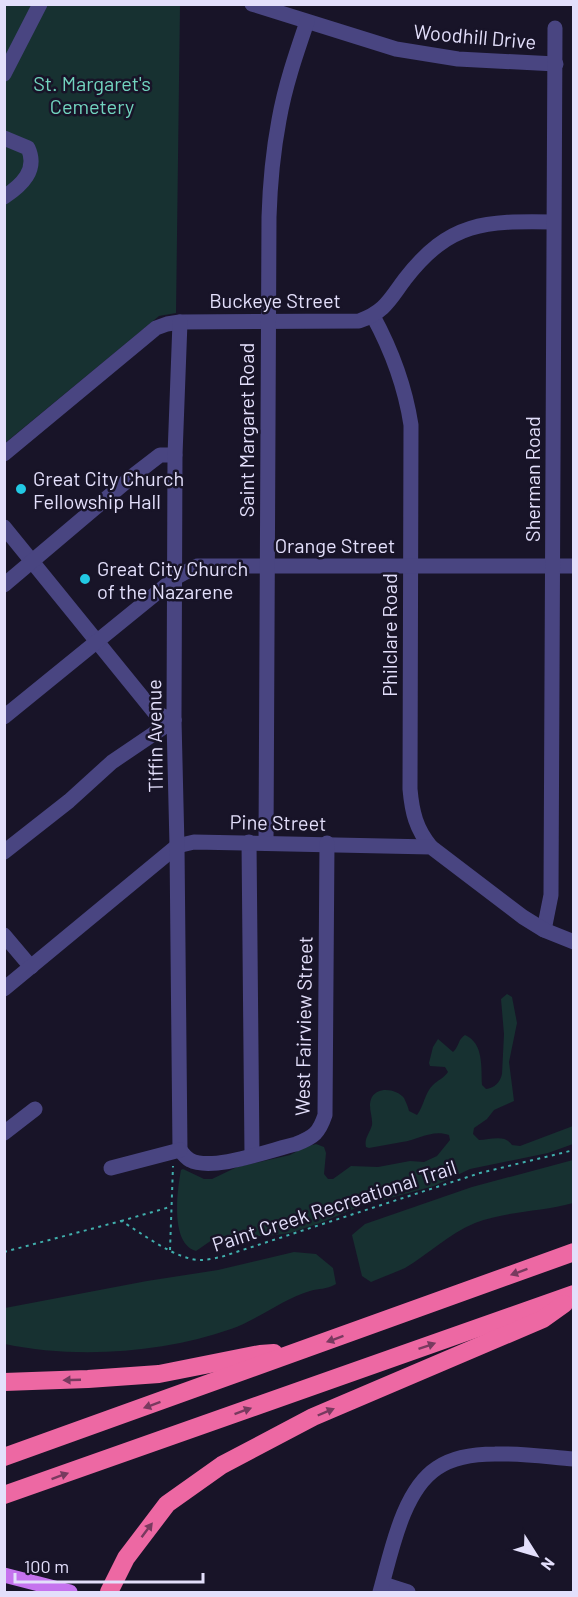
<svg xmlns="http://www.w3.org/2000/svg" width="578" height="1597" viewBox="0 0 578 1597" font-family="Barlow,sans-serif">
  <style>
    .green { fill: #173131 }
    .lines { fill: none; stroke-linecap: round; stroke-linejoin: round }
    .path { stroke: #40aeac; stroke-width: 2; stroke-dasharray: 3 4.5; stroke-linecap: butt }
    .minor { stroke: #494581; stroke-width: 15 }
    .major { stroke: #c573ee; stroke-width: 15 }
    .highway { stroke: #ed68a3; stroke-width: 18 }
    .oneway { fill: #783a5f }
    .poi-dot { fill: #22c9e4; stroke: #181428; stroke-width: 2 }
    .labels { text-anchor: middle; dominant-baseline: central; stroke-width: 5; stroke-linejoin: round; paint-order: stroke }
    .street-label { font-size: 20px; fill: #e3dffb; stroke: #181428 }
    .park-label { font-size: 20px; fill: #72d4bf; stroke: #181428 }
    .poi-label { font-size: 20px; fill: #e3dffb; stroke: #181428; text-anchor: start }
  </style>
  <rect width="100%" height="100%" fill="#181428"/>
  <g class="green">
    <polygon points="5,5 180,5 176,313 159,316 5,443"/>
    <path d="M507,994L512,997L517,1023L509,1062L514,1101L494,1110L487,1119L474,1128L473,1134L479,1140C490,1140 505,1134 512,1145L520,1146L573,1126V1144L548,1153L470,1169L434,1186L361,1206L320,1223L290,1233L268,1236H223L212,1240L196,1251C170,1244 177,1191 181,1170L183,1169L204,1179H212L237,1167L290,1155L305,1147L316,1144L324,1147L326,1153L324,1174L328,1179H333L351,1166L378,1167L410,1161L424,1162L437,1156L450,1140L449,1135C432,1129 418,1140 402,1142C391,1144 380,1146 369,1148L366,1147C364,1138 370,1133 372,1125C373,1116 367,1106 372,1097C378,1086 397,1089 404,1098C406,1102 408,1107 409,1111L417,1115C424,1106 425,1092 433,1085C438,1080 444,1078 448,1072L445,1067L430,1066L429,1063L433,1047L438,1039L453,1052C459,1047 458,1039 465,1035C484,1043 481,1068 482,1085L486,1089C494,1088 500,1083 502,1074L504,1034L501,999Z"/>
    <path d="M573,1160V1203C541,1212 506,1211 475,1223C448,1234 429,1254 405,1268C394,1273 382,1277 371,1282L362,1276L352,1235L365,1224L472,1187Z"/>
    <path d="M294,1252L316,1254L333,1268L336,1284C325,1290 320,1288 310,1291C285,1298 257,1320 231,1329C164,1353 75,1359 5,1344V1308L147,1281L218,1270Z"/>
  </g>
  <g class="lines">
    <g class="path">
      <polyline points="121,1221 170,1207"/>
      <polyline points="170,1250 173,1166"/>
      <path d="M4,1252L121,1221C142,1233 177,1261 202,1260C208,1260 215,1258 221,1257L480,1173L574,1150"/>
    </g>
    <g class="minor">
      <polyline points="252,4 396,49 458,59 556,64"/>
      <polyline points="4,74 40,4"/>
      <path d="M4,138L28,148C38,170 22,185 4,197"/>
      <path d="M373,316C392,351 405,386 411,425L410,789C412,812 416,829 431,847"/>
      <path d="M4,454L144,338L156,328L167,324L180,322L359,321C385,312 390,299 405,279C450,221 485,221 553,222"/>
      <polyline points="4,527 155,713 174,720"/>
      <polyline points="4,585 134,475 160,455 175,455"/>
      <polyline points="4,717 175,578 197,566 574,566"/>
      <polyline points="249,842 252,1155"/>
      <path d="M266,843L269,217C270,184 273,152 279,120C285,86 296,54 307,22"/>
      <polyline points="4,852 69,801 112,762 174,720"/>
      <polyline points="544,930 551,895 555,28"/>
      <polyline points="4,935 31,967"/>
      <polyline points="4,989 177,846 194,842 431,847 523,917 544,930 574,942"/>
      <polyline points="4,1133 35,1109"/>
      <polyline points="180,1150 177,846 174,720 175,455 180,322"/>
      <path d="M180,1150C183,1154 186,1158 190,1160C212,1172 270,1150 296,1144C314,1137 319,1133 325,1115L327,843"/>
      <polyline points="111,1168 180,1150"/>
      <polyline points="383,1584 408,1592"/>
      <path d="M380,1592C391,1554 402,1491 437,1468C453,1457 476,1454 495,1454C521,1453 548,1457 574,1459"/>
    </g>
    <polyline class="major" points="4,1575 70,1592"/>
    <g class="highway">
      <polyline points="4,1382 88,1379 159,1374 260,1354 274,1353"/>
      <polyline points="4,1457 574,1252"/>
      <polyline points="4,1495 574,1294"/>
      <polyline points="109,1592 126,1558 167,1504 222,1465 313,1417 543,1319 564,1304"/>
    </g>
  </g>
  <defs><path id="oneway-solid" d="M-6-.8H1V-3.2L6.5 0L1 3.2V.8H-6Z" transform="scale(1.5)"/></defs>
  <g class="oneway">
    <use href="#oneway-solid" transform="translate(519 1272) rotate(160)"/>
    <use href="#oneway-solid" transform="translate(335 1339) rotate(160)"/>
    <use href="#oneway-solid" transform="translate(427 1346) rotate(-19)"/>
    <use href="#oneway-solid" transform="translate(72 1380) rotate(178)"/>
    <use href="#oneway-solid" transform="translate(152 1405) rotate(160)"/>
    <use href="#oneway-solid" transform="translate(243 1411) rotate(-20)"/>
    <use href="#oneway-solid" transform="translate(326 1412) rotate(-23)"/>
    <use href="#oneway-solid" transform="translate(60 1476) rotate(-20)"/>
    <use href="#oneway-solid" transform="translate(147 1530) rotate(-53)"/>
  </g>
  <g class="poi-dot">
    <circle cx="21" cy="489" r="6"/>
    <circle cx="85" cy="579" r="6"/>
  </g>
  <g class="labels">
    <g class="street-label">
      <text transform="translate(475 36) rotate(5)">Woodhill Drive</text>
      <text x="275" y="300">Buckeye Street</text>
      <text transform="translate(246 430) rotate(-90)">Saint Margaret Road</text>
      <text transform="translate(532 479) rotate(-90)">Sherman Road</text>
      <text x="335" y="545">Orange Street</text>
      <text transform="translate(389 635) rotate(-90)">Philclare Road</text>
      <text transform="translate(154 736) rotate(-91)">Tiffin Avenue</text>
      <text transform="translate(278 822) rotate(1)">Pine Street</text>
      <text transform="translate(303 1026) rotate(-89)">West Fairview Street</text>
      <text transform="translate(334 1205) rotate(-18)">Paint Creek Recreational Trail</text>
    </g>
    <g class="park-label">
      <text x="92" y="83">St. Margaret's<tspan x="92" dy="23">Cemetery</tspan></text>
    </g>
    <g class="poi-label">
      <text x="33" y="478">Great City Church<tspan x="33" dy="23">Fellowship Hall</tspan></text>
      <text x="97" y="568">Great City Church<tspan x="97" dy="23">of the Nazarene</tspan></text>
    </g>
  </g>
  <rect width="578" height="1597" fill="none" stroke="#e3dffb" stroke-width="12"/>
  <g transform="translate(536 1555) rotate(127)" stroke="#181428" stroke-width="4.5" paint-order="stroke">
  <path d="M0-4.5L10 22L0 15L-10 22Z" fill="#e3dffb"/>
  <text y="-9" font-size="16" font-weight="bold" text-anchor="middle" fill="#e3dffb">N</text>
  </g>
  <path d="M15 1573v9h188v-9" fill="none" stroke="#e3dffb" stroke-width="3"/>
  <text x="24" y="1573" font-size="18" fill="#e3dffb" stroke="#181428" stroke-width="4.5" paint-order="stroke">100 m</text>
</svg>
